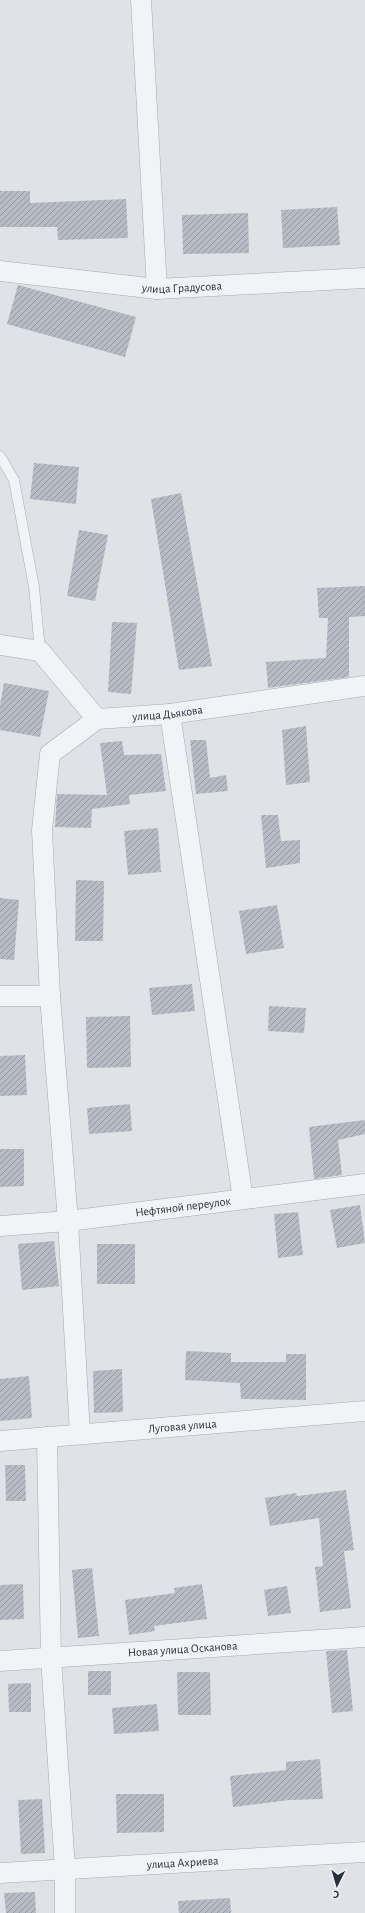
<svg xmlns="http://www.w3.org/2000/svg" width="365" height="1913" viewBox="0 0 365 1913" font-family="'Alegreya Sans',sans-serif">
  <style>
    .building { fill: url(#building-hatch) }
    .lines { fill: none; stroke-linecap: round; stroke-linejoin: round }
    .lane-casing { stroke: #a6a9b1; stroke-width: 11 }
    .street-casing { stroke: #a6a9b1; stroke-width: 21 }
    .lane { stroke: #f2f3f6; stroke-width: 10 }
    .street { stroke: #f2f3f6; stroke-width: 20 }
    .labels { text-anchor: middle; dominant-baseline: central; stroke-width: 4; stroke-linejoin: round; paint-order: stroke }
    .street-label { font-size: 12px; fill: #2a2f3d; stroke: #eff1f5 }
  </style>
  <defs>
    <pattern id="building-hatch" width="6" height="6" patternUnits="userSpaceOnUse"><rect width="6" height="6" fill="#b7bbc4"/><path d="M-1 1l2-2M0 6l6-6M5 7l2-2" fill="none" stroke="#9598a0"/></pattern>
  </defs>
  <rect width="100%" height="100%" fill="#e0e2e7"/>
  <g class="building">
    <polygon points="0,191 30,191 30,203 126,199 128,238 58,240 57,227 0,227"/>
    <polygon points="337,207 340,245 283,248 281,210"/>
    <polygon points="248,213 249,253 183,254 182,215"/>
    <polygon points="18,285 136,317 125,357 7,324"/>
    <polygon points="34,463 79,467 76,504 30,499"/>
    <polygon points="181,493 212,666 179,670 151,499"/>
    <polygon points="79,530 108,535 95,601 67,596"/>
    <polygon points="365,586 365,616 349,617 349,677 268,688 266,662 326,658 328,618 319,618 317,588"/>
    <polygon points="112,622 137,623 131,694 108,692"/>
    <polygon points="4,683 49,691 40,737 0,730 0,705"/>
    <polygon points="306,726 310,782 286,785 282,730"/>
    <polygon points="190,740 206,740 210,778 226,775 228,791 196,794"/>
    <polygon points="122,741 124,755 161,754 166,791 129,795 130,804 92,809 91,828 55,827 57,794 107,795 100,743"/>
    <polygon points="261,815 278,815 281,841 300,840 300,863 266,868"/>
    <polygon points="158,828 161,872 128,875 124,831"/>
    <polygon points="76,880 104,881 103,941 75,941"/>
    <polygon points="0,898 19,900 14,960 0,959"/>
    <polygon points="277,905 284,948 246,954 239,911"/>
    <polygon points="192,984 195,1011 152,1015 149,988"/>
    <polygon points="269,1006 306,1008 304,1033 268,1031"/>
    <polygon points="130,1016 131,1067 87,1068 86,1017"/>
    <polygon points="25,1055 27,1095 0,1096 0,1056"/>
    <polygon points="130,1104 132,1131 89,1134 87,1108"/>
    <polygon points="365,1120 365,1134 338,1140 342,1175 314,1179 309,1127"/>
    <polygon points="0,1149 24,1149 24,1186 0,1187"/>
    <polygon points="360,1205 365,1243 337,1248 330,1210"/>
    <polygon points="298,1212 303,1255 278,1258 274,1214"/>
    <polygon points="54,1241 59,1286 22,1290 18,1244"/>
    <rect x="97" y="1244" width="38" height="40"/>
    <polygon points="186,1351 231,1353 231,1362 286,1362 286,1354 306,1354 306,1400 241,1399 240,1383 185,1380"/>
    <polygon points="122,1369 123,1412 94,1413 93,1371"/>
    <polygon points="29,1376 32,1418 0,1421 0,1379"/>
    <polygon points="5,1465 25,1465 26,1501 6,1501"/>
    <polygon points="346,1490 354,1550 344,1551 351,1608 320,1612 315,1567 323,1566 319,1518 270,1526 265,1498 296,1493 297,1496"/>
    <polygon points="92,1568 99,1636 78,1638 72,1570"/>
    <polygon points="23,1584 24,1619 0,1620 0,1585"/>
    <polygon points="202,1584 207,1619 154,1626 155,1631 129,1635 125,1600 175,1593 174,1588"/>
    <polygon points="287,1586 291,1613 268,1616 264,1590"/>
    <polygon points="347,1650 353,1711 332,1713 326,1651"/>
    <rect x="88" y="1671" width="23" height="24"/>
    <polygon points="177,1672 210,1672 211,1715 178,1715"/>
    <polygon points="31,1683 31,1712 9,1712 8,1684"/>
    <polygon points="157,1704 159,1731 114,1734 112,1708"/>
    <polygon points="320,1759 323,1799 289,1800 233,1807 230,1776 286,1770 286,1762"/>
    <polygon points="116,1794 164,1794 164,1832 117,1833"/>
    <polygon points="42,1799 45,1853 21,1854 18,1800"/>
    <polygon points="35,1892 36,1913 6,1913 4,1893"/>
    <polygon points="230,1898 231,1913 179,1913 178,1901"/>
  </g>
  <g class="lines">
    <g class="lane-casing">
      <polyline id="lane" points="0,456 14,480 34,587 40,651"/>
    </g>
    <g class="street-casing">
      <g id="street">
        <polyline points="141,0 157,289"/>
        <path id="s1" d="M0,271L157,289L365,278"/>
        <path id="s2" d="M0,645L40,651L97,719L170,714L365,686"/>
        <polyline points="170,714 243,1199"/>
        <polyline points="0,996 50,996"/>
        <path id="s3" d="M0,1226L68,1221L365,1184"/>
        <polyline points="80,1434 68,1221 50,996 42,830 50,754 97,719"/>
        <polyline points="47,1437 51,1658 65,1869 65,1913"/>
        <path id="s4" d="M0,1441L365,1411"/>
        <path id="s5" d="M0,1661L365,1637"/>
        <path id="s6" d="M0,1873L365,1852"/>
      </g>
    </g>
    <use href="#lane" class="lane"/>
    <use href="#street" class="street"/>
  </g>
  <g class="labels">
    <g class="street-label">
      <text stroke="none"><textPath href="#s1" startOffset="183">улица Градусова</textPath></text>
      <text stroke="none"><textPath href="#s2" startOffset="200">улица Дьякова</textPath></text>
      <text stroke="none"><textPath href="#s3" startOffset="184">Нефтяной переулок</textPath></text>
      <text stroke="none"><textPath href="#s4" startOffset="183">Луговая улица</textPath></text>
      <text stroke="none"><textPath href="#s5" startOffset="183">Новая улица Осканова</textPath></text>
      <text stroke="none"><textPath href="#s6" startOffset="183">улица Ахриева</textPath></text>
    </g>
  </g>
  <g transform="translate(337 1885) rotate(185)" stroke="#eff1f5" stroke-width="3" paint-order="stroke">
  <path d="M0-3L7 15L0 10L-7 15Z" fill="#2a2f3d"/>
  <text y="-6" font-size="11" font-weight="bold" text-anchor="middle" fill="#2a2f3d">С</text>
  </g>
</svg>
